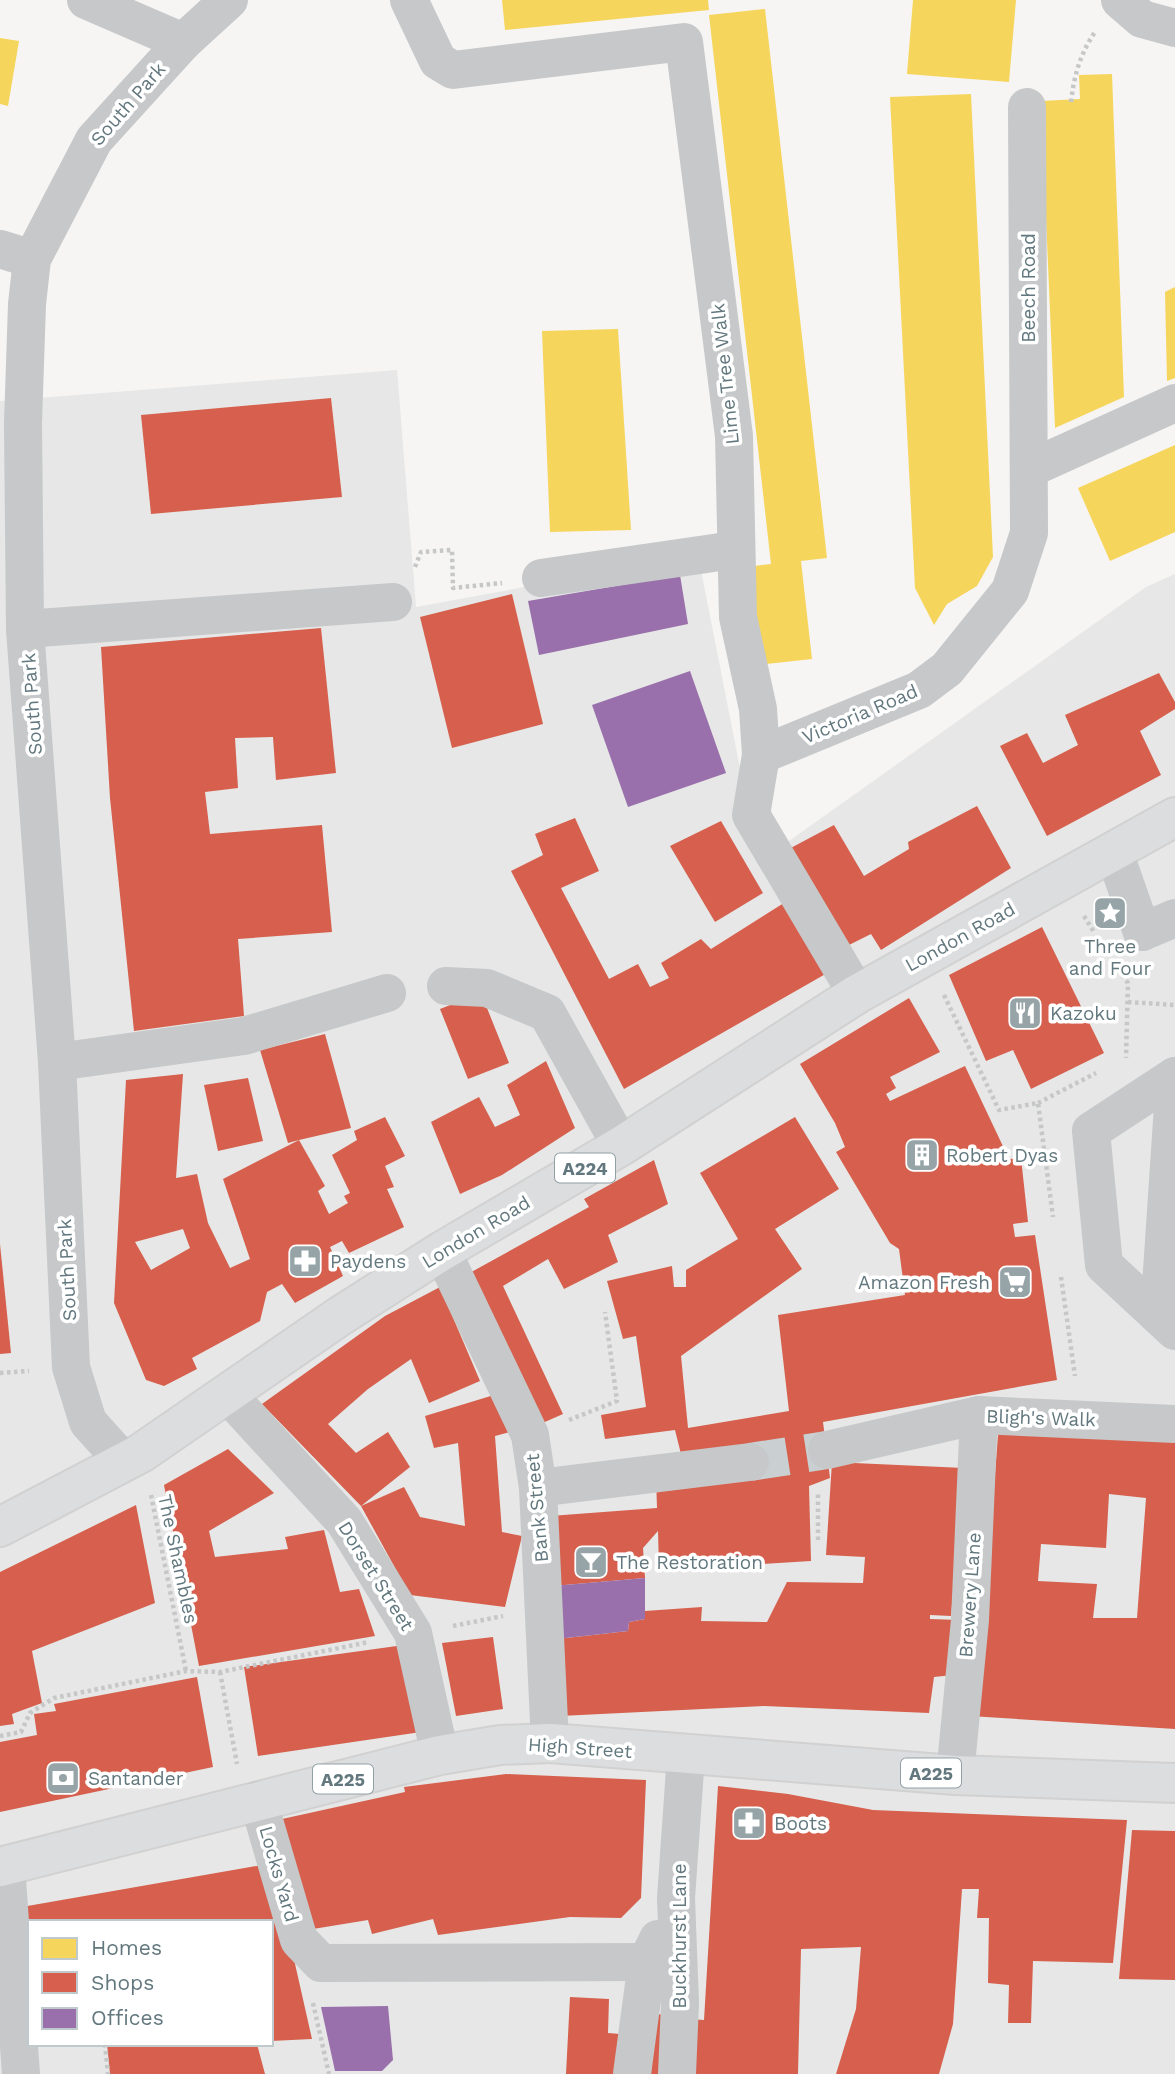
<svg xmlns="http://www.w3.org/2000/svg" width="1175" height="2074" viewBox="0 0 1175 2074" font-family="'Work Sans',sans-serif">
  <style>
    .built { fill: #e6e7e6; fill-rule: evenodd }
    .homes { fill: #f6d55c }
    .shops { fill: #d6604d; fill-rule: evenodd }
    .offices { fill: #9970ab }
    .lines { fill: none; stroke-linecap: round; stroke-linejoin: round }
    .minor-tunnel { stroke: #cad0d1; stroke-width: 38; stroke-dasharray: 38 19; stroke-linecap: butt }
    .major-casing { stroke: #d1d1d1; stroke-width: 42 }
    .path { stroke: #c6c7c7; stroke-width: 4.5; stroke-dasharray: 3.5 3.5; stroke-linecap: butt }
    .minor { stroke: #c6c8c9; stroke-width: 38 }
    .major { stroke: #dcddde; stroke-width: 38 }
    .labels { text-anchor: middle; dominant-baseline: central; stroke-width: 7; stroke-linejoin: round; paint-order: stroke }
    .shield { fill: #fff; stroke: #91a0a5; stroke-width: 2 }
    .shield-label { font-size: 18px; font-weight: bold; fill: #62787e }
    .street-label { font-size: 19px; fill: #62787e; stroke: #fff }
    .poi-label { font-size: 19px; fill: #62787e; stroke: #fff; text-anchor: start }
  </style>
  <rect width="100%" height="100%" fill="#f6f5f4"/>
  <path class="built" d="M397,370L416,607L698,555L747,804L775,851L1146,587L1175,574V2074H0V401ZM30,1922H271V2044H30Z"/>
  <g class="homes">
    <polygon points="502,0 708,0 709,10 505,30"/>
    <polygon points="913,0 1016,0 1009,82 907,74"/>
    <polygon points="765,9 827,558 801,561 812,659 757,665 746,567 771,564 709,15"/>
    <polygon points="0,38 19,41 8,106 0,104"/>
    <polygon points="1112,74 1124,397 1055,428 1041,101 1080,99 1079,75"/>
    <polygon points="971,94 993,557 977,586 947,604 934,625 915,588 890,97"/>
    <polygon points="1175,287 1175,378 1167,381 1165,292"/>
    <polygon points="618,329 631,530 550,532 542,331"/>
    <polygon points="1175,445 1175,532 1110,561 1078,488"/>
  </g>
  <g class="shops">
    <polygon points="331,398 342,497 151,514 141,415"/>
    <polygon points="512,594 543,724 452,748 420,617"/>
    <polygon points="321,628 336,773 276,780 273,737 235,738 238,788 205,792 210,834 322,825 332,932 238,939 244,1016 134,1031 110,798 101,647"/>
    <polygon points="1159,673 1175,702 1175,709 1140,731 1161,775 1047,836 1000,746 1027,733 1043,763 1078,745 1065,715"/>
    <polygon points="977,806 1011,868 881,950 871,934 841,949 787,850 834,825 864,876 909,849 908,842"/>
    <polygon points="575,818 599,871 561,888 609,979 638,964 650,987 669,978 661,963 701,939 711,949 787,901 829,972 624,1089 511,871 543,855 535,834"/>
    <polygon points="721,821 763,893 715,922 670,846"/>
    <polygon points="1042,927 1104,1053 1031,1089 1013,1050 986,1061 949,975"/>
    <polygon points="481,993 509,1063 468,1079 440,1009"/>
    <polygon points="909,998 940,1052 890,1077 896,1088 886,1094 890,1101 965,1066 1009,1159 1021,1158 1028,1222 1013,1224 1015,1237 1035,1235 1057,1380 823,1422 830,1478 809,1486 811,1561 659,1570 658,1531 643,1548 645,1578 553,1586 550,1516 657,1508 656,1477 683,1462 675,1430 605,1439 601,1415 646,1407 636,1336 623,1339 607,1281 672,1266 674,1287 686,1287 686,1270 738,1239 700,1173 795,1117 839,1189 775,1229 802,1269 681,1356 688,1428 789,1411 778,1315 905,1295 899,1249 890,1243 836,1152 845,1147 835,1123 800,1064"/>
    <path d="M325,1034L351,1128L299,1140L325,1186L318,1191L329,1214L348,1203L344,1196L350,1193L332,1155L357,1140L354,1131L385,1117L405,1156L385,1166L394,1187L387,1189L404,1227L349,1253L342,1241L330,1247L343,1276L295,1303L282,1284L267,1292L260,1321L192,1358L197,1369L164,1386L146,1380L114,1303L126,1080L183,1074L176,1178L197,1174L208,1223L230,1268L250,1259L223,1179L299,1140L288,1143L260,1050ZM183,1229L190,1248L151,1270L135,1242Z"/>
    <polygon points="546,1061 575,1128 502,1175 460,1194 431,1122 479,1097 495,1127 520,1115 507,1085"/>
    <polygon points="248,1078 263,1141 218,1151 204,1085"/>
    <polygon points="654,1160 668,1204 608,1235 618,1262 564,1289 548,1259 503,1286 563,1414 538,1425 466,1275 589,1207 584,1199"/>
    <polygon points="0,1244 11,1353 0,1354"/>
    <polygon points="440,1287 480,1381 429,1403 411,1359 368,1389 328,1424 356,1453 388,1432 410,1467 361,1506 262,1404 385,1316"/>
    <polygon points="494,1395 510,1432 495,1436 502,1532 522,1536 505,1607 410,1595 361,1506 404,1487 420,1517 465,1526 458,1443 434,1448 425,1416"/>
    <path d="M999,1422L1175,1433V1729L970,1716L987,1580ZM1109,1494L1146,1498L1137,1618H1093L1097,1584L1038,1581L1041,1544L1106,1548Z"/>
    <polygon points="228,1449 274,1493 209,1531 215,1557 288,1549 285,1537 324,1530 340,1592 359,1589 375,1636 199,1666 164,1485"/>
    <polygon points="832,1462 964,1468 951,1616 930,1615 930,1619 959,1620 953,1675 934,1677 929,1713 764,1706 560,1716 557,1639 628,1631 629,1622 645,1619 645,1611 702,1607 701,1621 767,1622 787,1582 863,1583 865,1557 826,1555"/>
    <polygon points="136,1505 155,1603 32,1651 42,1703 12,1714 14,1724 0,1726 0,1572"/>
    <polygon points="493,1637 503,1709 456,1716 442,1643"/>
    <polygon points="404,1645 421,1732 258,1756 244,1667"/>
    <polygon points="197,1677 213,1767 0,1812 0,1742 37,1735 34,1714 56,1711 54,1704"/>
    <polygon points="506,1774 646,1780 641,1898 621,1918 570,1917 438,1935 433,1919 372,1934 368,1920 313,1929 282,1819 405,1792 404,1787"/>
    <polygon points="718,1786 788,1794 873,1810 1127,1820 1113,1963 1033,1961 1031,2023 1008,2023 1009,1985 988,1983 989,1918 977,1918 979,1889 962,1889 953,2024 939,2074 836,2074 856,2009 861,1947 801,1949 798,2074 686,2074 689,2019 704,2020"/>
    <polygon points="1132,1830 1175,1831 1175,1980 1119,1979"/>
    <polygon points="268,1864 291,1946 312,2039 271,2041 271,1922 30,1922 30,1976 16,1908"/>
    <polygon points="570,1997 609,1999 608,2033 620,2034 618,2074 566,2074"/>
    <polygon points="655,2014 669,2015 665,2074 651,2074"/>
    <polygon points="107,2044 257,2044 265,2074 110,2074"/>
  </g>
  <g class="offices">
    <polygon points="680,575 688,624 539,655 528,601"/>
    <polygon points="690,671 726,773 628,807 592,705"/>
    <polygon points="645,1578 645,1619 629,1622 628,1631 557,1639 553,1586"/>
    <polygon points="388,2006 393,2060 382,2071 335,2071 321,2007"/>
  </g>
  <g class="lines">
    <polyline class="minor-tunnel" points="750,1462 827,1450"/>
    <g class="major-casing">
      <g id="major">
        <polyline points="0,1527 141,1453 340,1316 442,1251 621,1146 857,994 1175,817"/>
        <polyline points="0,1867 440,1755 500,1745 550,1743 955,1775 1175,1783"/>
      </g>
    </g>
    <g class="path">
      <path d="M1071,102C1074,76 1080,54 1095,32"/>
      <polyline points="415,567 421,552 452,550 453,588 502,583"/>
      <polyline points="1084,916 1094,932"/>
      <polyline points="1118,969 1128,983 1126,1058"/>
      <polyline points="944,995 999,1110 1038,1103 1053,1217"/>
      <polyline points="1128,1002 1175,1005"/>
      <polyline points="1038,1103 1096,1073"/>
      <polyline points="1061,1277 1075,1376"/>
      <polyline points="0,1373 29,1371"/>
      <polyline points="569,1420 617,1401 605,1312"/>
      <polyline points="151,1495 186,1671"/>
      <polyline points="818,1540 818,1492"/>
      <polyline points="453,1626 503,1616"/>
      <polyline points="220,1672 237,1764"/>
      <polyline points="0,1736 21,1732 30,1713 54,1698 186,1671 220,1672 369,1642"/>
      <polyline points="313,2003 329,2074"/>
      <polyline points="105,2044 108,2074"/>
    </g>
    <g class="minor">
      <polyline points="86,0 183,42"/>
      <polyline points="409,0 438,61 453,70 684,42 734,436 738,617 758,709 761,755 751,815 857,994"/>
      <polyline points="1120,0 1142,19 1175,28"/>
      <polyline points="0,249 32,259"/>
      <polyline points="1029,469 1175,403"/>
      <polyline points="541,578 734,550"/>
      <polyline points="25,629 393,602"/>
      <polyline points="761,755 919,690 947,669 1010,591 1029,533 1027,107"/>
      <polyline points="1114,852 1142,932"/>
      <polyline points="1142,932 1175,918"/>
      <polyline points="446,986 487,988 547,1013 621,1146"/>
      <polyline points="57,1062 244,1036 387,993"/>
      <polyline points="1175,1076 1091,1131 1104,1265 1175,1331"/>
      <polyline points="442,1251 530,1435 538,1488 550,1743"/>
      <polyline points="1159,1316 1175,1076"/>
      <polyline points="228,1395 344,1521 413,1633 440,1755"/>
      <polyline points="827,1450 979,1415 1175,1424"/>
      <polyline points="124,1462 88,1422 71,1367 57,1062 25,629 23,423 27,304 32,259 94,140 183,42 229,0"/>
      <polyline points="538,1488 750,1462"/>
      <polyline points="955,1775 970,1620 979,1415"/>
      <polyline points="258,1800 299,1940 321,1963 647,1962"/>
      <polyline points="6,1866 21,2074"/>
      <polyline points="632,2074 647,1962 658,1939"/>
      <polyline points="677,2074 680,2003 676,1898 686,1755"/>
    </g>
    <use href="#major" class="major"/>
  </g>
  <defs>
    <g id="sight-square" transform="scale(1.75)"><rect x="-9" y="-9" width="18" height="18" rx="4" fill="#96a4a7" stroke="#fff"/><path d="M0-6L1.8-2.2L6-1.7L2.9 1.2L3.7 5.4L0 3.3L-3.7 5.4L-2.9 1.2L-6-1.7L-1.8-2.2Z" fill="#fff"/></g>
    <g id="restaurant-square" transform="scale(1.75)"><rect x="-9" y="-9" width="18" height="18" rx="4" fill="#96a4a7" stroke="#fff"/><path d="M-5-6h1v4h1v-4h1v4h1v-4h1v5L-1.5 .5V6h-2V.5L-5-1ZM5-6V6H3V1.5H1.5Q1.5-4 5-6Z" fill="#fff"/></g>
    <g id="building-square" transform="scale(1.75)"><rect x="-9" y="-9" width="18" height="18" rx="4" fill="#96a4a7" stroke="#fff"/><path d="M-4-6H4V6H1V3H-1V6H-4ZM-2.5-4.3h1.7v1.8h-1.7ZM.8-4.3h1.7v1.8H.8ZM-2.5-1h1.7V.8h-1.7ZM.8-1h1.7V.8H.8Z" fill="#fff"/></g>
    <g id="pharmacy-square" transform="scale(1.75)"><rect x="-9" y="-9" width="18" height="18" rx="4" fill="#96a4a7" stroke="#fff"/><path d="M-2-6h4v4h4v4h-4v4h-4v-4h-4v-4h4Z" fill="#fff"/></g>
    <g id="supermarket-square" transform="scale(1.75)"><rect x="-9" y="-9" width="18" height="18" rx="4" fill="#96a4a7" stroke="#fff"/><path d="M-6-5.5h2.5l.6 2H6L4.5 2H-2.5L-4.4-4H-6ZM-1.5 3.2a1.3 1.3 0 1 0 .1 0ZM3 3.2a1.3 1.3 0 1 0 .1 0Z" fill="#fff"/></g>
    <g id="bar-square" transform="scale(1.75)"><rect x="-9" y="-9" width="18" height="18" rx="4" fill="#96a4a7" stroke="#fff"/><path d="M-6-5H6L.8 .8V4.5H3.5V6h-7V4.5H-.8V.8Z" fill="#fff"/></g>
    <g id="bank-square" transform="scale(1.75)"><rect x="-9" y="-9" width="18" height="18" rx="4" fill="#96a4a7" stroke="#fff"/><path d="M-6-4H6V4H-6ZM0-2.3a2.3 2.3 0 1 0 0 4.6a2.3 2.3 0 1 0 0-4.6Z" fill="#fff"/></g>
  </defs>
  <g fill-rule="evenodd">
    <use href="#sight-square" x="1110" y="913"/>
    <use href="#restaurant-square" x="1025" y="1013"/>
    <use href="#building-square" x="922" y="1155"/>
    <use href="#pharmacy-square" x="305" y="1261"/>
    <use href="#supermarket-square" x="1015" y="1282"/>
    <use href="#bar-square" x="591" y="1562"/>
    <use href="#bank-square" x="63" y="1778"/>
    <use href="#pharmacy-square" x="749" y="1823"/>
  </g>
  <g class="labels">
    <g class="shield">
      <rect x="555" y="1153.5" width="60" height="29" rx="5"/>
      <rect x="901" y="1758.5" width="60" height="29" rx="5"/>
      <rect x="313" y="1764.5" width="60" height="29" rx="5"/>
    </g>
    <g class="shield-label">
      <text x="585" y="1168">A224</text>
      <text x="931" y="1773">A225</text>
      <text x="343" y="1779">A225</text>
    </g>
    <g class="street-label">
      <text transform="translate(128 104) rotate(-49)">South Park</text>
      <text transform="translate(1028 288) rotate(-90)">Beech Road</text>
      <text transform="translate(725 374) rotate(-96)">Lime Tree Walk</text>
      <text transform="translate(32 704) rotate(-94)">South Park</text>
      <text transform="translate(860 714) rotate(-23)">Victoria Road</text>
      <text transform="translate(960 937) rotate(-29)">London Road</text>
      <text transform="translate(476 1232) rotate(-31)">London Road</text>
      <text transform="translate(67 1270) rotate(-93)">South Park</text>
      <text transform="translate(1041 1418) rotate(2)">Bligh's Walk</text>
      <text transform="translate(537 1508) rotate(-95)">Bank Street</text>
      <text transform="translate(178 1559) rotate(78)">The Shambles</text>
      <text transform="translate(376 1576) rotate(58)">Dorset Street</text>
      <text transform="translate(970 1595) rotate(-86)">Brewery Lane</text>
      <text transform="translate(580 1748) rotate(4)">High Street</text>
      <text transform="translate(279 1874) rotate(74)">Locks Yard</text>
      <text transform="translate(679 1936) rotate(-90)">Buckhurst Lane</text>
    </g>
    <g class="poi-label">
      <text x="1110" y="946" text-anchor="middle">Three<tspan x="1110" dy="22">and Four</tspan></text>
      <text x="1050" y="1013">Kazoku</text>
      <text x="946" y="1155">Robert Dyas</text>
      <text x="330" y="1261">Paydens</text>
      <text x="990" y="1282" text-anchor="end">Amazon Fresh</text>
      <text x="616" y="1562">The Restoration</text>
      <text x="88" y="1778">Santander</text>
      <text x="774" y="1823">Boots</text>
    </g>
  </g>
  <rect x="28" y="1920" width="245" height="126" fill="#ffffff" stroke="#c0c9cb" stroke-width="2"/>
  <rect x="42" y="1938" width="35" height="21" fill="#f6d55c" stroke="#c0c9cb" stroke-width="2"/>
  <text x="91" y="1955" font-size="21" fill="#62787e">Homes</text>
  <rect x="42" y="1972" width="35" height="21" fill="#d6604d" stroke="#c0c9cb" stroke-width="2"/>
  <text x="91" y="1990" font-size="21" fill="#62787e">Shops</text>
  <rect x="42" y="2008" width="35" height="21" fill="#9970ab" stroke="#c0c9cb" stroke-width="2"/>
  <text x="91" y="2025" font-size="21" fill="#62787e">Offices</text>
</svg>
